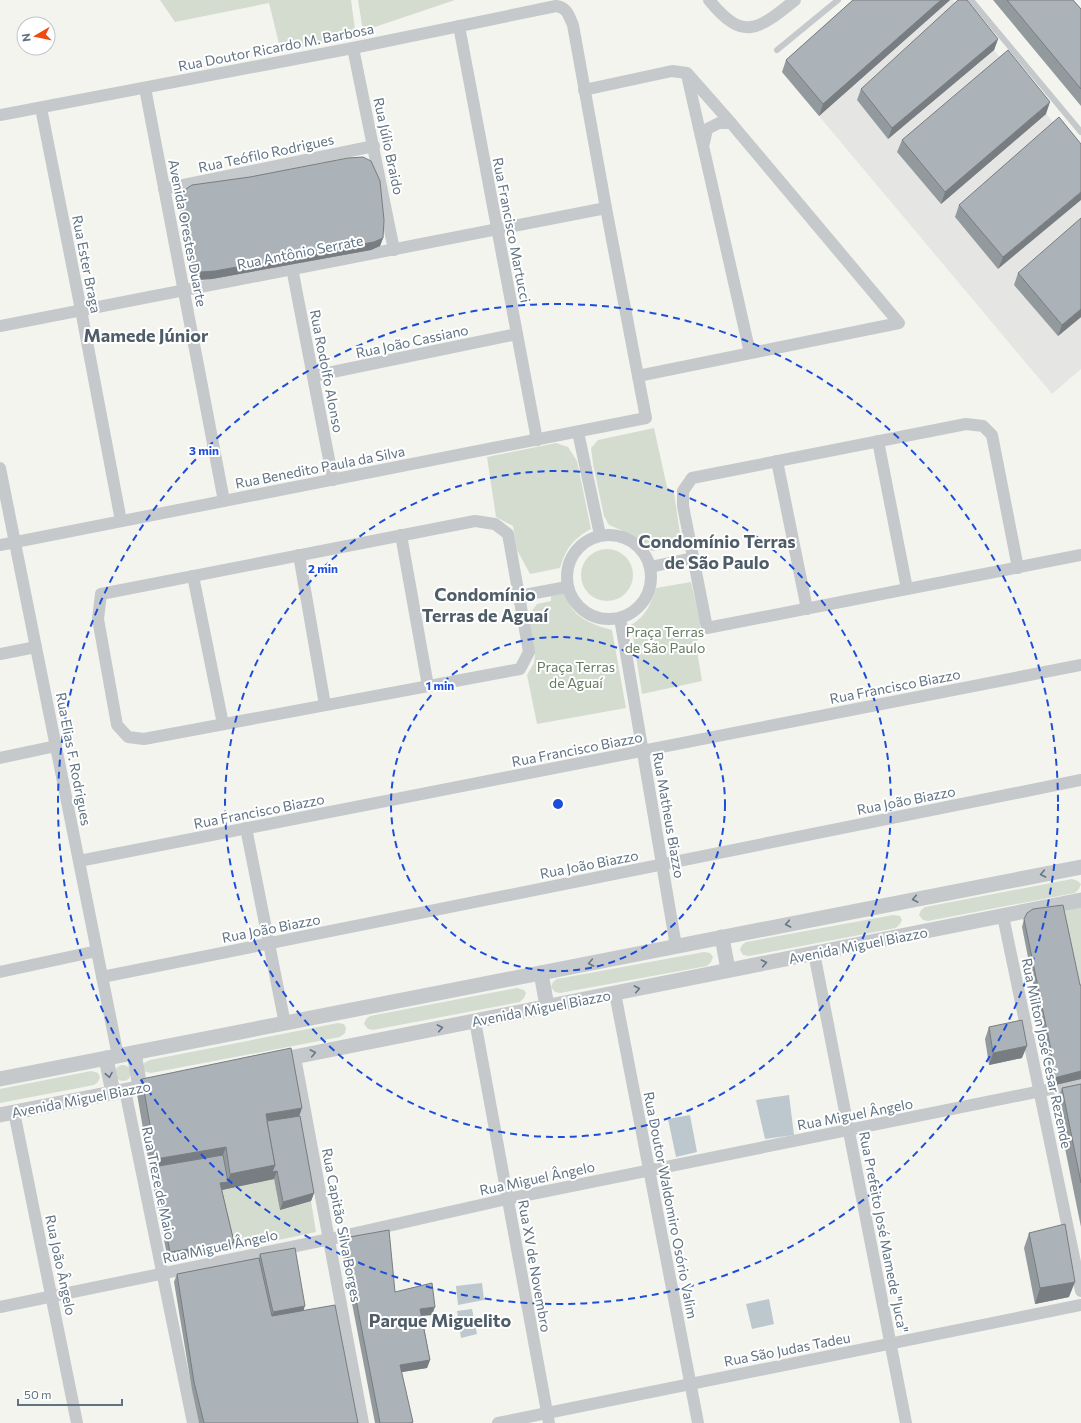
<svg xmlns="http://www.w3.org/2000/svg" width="1081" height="1423" viewBox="0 0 1081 1423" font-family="Commissioner,sans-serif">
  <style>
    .built { fill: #e5e6e3 }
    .green { fill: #d4dcd0 }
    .water { fill: #bcc8cd }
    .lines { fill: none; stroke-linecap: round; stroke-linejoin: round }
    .service { stroke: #c6c9cc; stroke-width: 6 }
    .minor { stroke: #c6c9cc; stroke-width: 12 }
    .tertiary { stroke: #c6c9cc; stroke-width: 15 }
    .wall { fill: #939a9e }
    .shaded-wall { fill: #787d81 }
    .building { fill: #abb3b8; stroke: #787d81 }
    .oneway { stroke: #657787 }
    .ring { fill: none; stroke: #1d4ed8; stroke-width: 2; stroke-dasharray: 7 5 }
    .labels { text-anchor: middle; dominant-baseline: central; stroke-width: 4; stroke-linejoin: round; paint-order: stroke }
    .street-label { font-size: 14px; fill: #607383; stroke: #fff }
    .park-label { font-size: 14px; fill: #657a60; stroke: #fff }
    .district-label { font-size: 18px; font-weight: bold; fill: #4f5d68; stroke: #fff }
    .centre { fill: #1d4ed8; stroke: #fff; stroke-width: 2 }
    .ring-label { font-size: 12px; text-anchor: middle; font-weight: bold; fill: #1d4ed8; stroke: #fff; stroke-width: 4; stroke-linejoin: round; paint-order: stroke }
  </style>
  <rect width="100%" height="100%" fill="#f4f4ef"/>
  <polygon class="built" points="862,0 953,0 1081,156 1081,369 1052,394 782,72"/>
  <g class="green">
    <polygon points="160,0 351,0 356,36 281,52 269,3 175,22"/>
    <polygon points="358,0 455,0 363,31"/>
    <polygon points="654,428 667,487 674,493 682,547 652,551 623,531 609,525 604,516 593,464 591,448 598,440"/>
    <path d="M556,443L568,447L577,461L591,529C573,539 566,548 560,568L530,574L517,550L513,526L496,517L487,457Z"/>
    <circle cx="607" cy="575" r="26"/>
    <path d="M691,582L700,621V632L696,645L702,681L642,694L631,625C646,616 651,604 656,588Z"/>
    <path d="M565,593C571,617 590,624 612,630L626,708L537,724L527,675L534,663L535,655L528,616L537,604L551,601V596Z"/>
    <polygon points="1072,879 1078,881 1081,884 1079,889 1075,893 928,921 923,920 919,915 921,910 925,907"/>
    <polygon points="1081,907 1081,992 1061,912"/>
    <polygon points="893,915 900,916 902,920 900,924 896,928 749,956 743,955 740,950 742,945 746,942"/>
    <polygon points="704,952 710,953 713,957 711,962 707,966 560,993 555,992 551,987 553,982 557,979"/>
    <polygon points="517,988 524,990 526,993 524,998 520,1002 373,1030 368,1029 364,1024 366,1019 370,1016"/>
    <polygon points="338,1023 344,1024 346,1028 345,1033 340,1037 151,1073 146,1072 142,1068 144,1063 150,1060"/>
    <circle cx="123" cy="1073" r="8"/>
    <polygon points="91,1071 98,1073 100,1077 98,1082 94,1085 0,1103 0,1089"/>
    <polygon points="274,1179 281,1210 311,1201 316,1232 231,1250 217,1191"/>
  </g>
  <g class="water">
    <polygon points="789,1095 794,1135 765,1139 756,1100"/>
    <polygon points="690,1115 697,1152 676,1157 668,1119"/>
    <polygon points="482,1283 484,1300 458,1305 456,1286"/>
    <polygon points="769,1299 774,1324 752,1329 746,1304"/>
    <polygon points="472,1309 477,1334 461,1338 457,1311"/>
  </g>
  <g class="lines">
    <g class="service">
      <polyline points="971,0 1081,132"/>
      <polyline points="777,50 838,0"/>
    </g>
    <g class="minor">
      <path d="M709,0C743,42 758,30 795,0"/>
      <polyline points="459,26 537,440"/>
      <polyline points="353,48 394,250"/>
      <polyline points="687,75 750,353"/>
      <polyline points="145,88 224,501"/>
      <polyline points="584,90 672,71 687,73 731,123 899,323 638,376"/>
      <polyline points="41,108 81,310 121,521"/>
      <path d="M0,115L353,48L556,6C567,7 569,16 573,25L606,208L646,418L0,545"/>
      <polyline points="704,143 707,129 719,123 731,123"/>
      <polyline points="164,189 374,146"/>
      <polyline points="292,268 333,480"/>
      <polyline points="0,326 606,208"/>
      <polyline points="313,376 517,334"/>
      <polyline points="578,432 600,535"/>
      <polyline points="878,441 907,589"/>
      <polyline points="777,461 807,609"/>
      <polyline points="0,468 118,1056"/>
      <polygon points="475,521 495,524 508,534 529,652 520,669 144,739 128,737 117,725 98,619 101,594"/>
      <circle cx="609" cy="577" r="42"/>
      <polyline points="401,535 428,686"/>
      <polyline points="299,555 325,705"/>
      <polyline points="650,567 693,558"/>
      <path d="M1018,568L992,435L983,426L966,424L692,478L683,491V506L707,628C831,604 956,580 1081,555"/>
      <polyline points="193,576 223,724"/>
      <polyline points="519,596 567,587"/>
      <polyline points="620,618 676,946"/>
      <polyline points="0,654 36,647"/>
      <polyline points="0,758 56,746"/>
      <polyline points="246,828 285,1024"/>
      <polyline points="79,861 1081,665"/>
      <polyline points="1003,916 1081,1291"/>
      <polyline points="814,953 906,1423"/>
      <polyline points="0,972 97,951"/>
      <polyline points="102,977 1081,780"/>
      <polyline points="615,993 698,1423"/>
      <polyline points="475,1021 549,1423"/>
      <polyline points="295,1057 363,1423"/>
      <polyline points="125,1090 193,1423"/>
      <polyline points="14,1112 77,1423"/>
      <polyline points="0,1307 330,1239 507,1199 1081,1083"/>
      <polyline points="498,1423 1081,1305"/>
    </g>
    <g class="tertiary">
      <polyline points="722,937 728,970"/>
      <polyline points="541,973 547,1006"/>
      <polyline points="134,1053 140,1087"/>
      <polyline points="106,1058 113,1093"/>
      <polyline points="274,1061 1081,900"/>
      <polyline points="0,1079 1081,867"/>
      <polyline points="0,1115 158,1084"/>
    </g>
  </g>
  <g class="wall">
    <polygon points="853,0 950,0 819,116 782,72 786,60"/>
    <polygon points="993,0 1073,0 1081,9 1081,106"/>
    <polygon points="998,39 994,50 888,139 857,100 861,89"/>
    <polygon points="1046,114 941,204 897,152 902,140"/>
    <polygon points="1081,144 998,269 955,217 959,205"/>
    <polygon points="182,198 383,238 380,246 371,250 212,279 198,280 194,277 179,205"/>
    <polygon points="1018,273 1081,317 1058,336 1014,285"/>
    <polygon points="1024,919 1080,985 1081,985 1081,1079 1051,1086 1047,1053 1022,927"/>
    <polygon points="989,1027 1022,1058 989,1065 985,1039"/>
    <polygon points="142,1079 300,1116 314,1193 311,1201 280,1210 274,1179 222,1190 234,1242 231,1250 168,1260 151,1175 137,1094"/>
    <polygon points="1081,1084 1081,1227 1056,1104 1062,1088"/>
    <polygon points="1029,1233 1069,1297 1035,1304 1024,1248"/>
    <polygon points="344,1238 395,1292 432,1315 422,1316 430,1360 427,1368 401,1372 413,1423 375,1423 341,1246"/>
    <polygon points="260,1254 304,1310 358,1423 199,1423 192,1390 174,1282 177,1274 259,1258"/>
  </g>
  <g class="shaded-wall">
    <polygon points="941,0 950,0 819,116 823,104"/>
    <polygon points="998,39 994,50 888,139 892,128"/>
    <polygon points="1050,102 1046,114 941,204 945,192"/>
    <polygon points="1081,192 1081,200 998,269 1003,257"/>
    <polygon points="383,238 380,246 371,250 212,279 198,280 201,272"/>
    <polygon points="1081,309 1081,317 1058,336 1062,325"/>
    <polygon points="1027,1046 1022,1058 989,1065 993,1053"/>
    <polygon points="1081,1071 1081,1079 1051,1086 1054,1078"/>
    <polygon points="302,1108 297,1123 265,1129 266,1114"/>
    <polygon points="226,1147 220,1163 153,1167 156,1159"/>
    <polygon points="275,1165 277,1171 274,1179 217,1191 220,1183 228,1182 230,1174"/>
    <polygon points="314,1193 311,1201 280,1210 283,1202"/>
    <polygon points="234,1242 231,1250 168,1260 170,1252"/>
    <polygon points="1075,1282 1069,1297 1035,1304 1040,1288"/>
    <polygon points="305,1306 301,1317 269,1324 273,1312"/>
    <polygon points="435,1307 432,1315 417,1316 420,1309"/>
    <polygon points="430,1360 427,1368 397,1373 400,1365"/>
  </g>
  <g class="building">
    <polygon points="853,0 941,0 823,104 786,60"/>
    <polygon points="958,0 967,0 998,39 892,128 861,89"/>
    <polygon points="1007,0 1073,0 1081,9 1081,89"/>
    <polygon points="1008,50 1050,102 945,192 902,140"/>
    <polygon points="1059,117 1081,144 1081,192 1003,257 959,205"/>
    <polygon points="363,157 371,161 380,181 384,220 383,238 374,242 215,271 201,272 196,269 182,198 186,189 192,185 250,177 348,158"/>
    <polygon points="1081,218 1081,309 1062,325 1018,273"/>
    <polygon points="1063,905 1080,985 1081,985 1081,1071 1054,1078 1050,1045 1024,919 1027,913 1033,909"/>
    <polygon points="1022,1020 1027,1046 993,1053 989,1027"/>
    <polygon points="291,1048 302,1108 266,1114 275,1165 230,1174 226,1147 156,1159 142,1079"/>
    <polygon points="1081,1084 1081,1183 1062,1088"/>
    <polygon points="300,1116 314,1193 283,1202 277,1171 272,1172 275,1165 267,1121"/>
    <polygon points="223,1155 228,1182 220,1183 234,1242 170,1252 153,1167"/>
    <polygon points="1065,1224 1075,1282 1040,1288 1029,1233"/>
    <polygon points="389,1230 395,1292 432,1283 435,1307 420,1309 430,1360 400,1365 413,1422 410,1423 380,1423 344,1238"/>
    <polygon points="295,1248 305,1306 273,1312 260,1254"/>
    <polygon points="259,1258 272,1316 335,1305 358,1423 204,1423 194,1382 177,1274"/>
  </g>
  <defs><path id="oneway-chevron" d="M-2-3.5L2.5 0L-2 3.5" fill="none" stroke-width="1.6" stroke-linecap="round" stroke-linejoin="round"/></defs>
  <g class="oneway">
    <use href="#oneway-chevron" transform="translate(1043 874) rotate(169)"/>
    <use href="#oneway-chevron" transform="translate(915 899) rotate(169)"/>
    <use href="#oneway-chevron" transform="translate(788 924) rotate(169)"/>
    <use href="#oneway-chevron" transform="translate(591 963) rotate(169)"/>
    <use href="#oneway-chevron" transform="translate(764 963) rotate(-11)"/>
    <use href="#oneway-chevron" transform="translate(637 989) rotate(-11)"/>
    <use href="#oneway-chevron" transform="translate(440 1028) rotate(-11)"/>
    <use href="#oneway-chevron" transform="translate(313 1053) rotate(-11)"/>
    <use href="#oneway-chevron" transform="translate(109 1075) rotate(79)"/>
  </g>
  <g class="ring">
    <circle cx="558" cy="804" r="167"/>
    <circle cx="558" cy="804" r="333"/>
    <circle cx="558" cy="804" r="500"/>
  </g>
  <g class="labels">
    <g class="street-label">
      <text transform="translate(276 47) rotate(-11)">Rua Doutor Ricardo M. Barbosa</text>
      <text transform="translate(389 146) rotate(78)">Rua Júlio Braido</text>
      <text transform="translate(266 153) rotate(-12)">Rua Teófilo Rodrigues</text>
      <text transform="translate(512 230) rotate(79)">Rua Francisco Martucci</text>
      <text transform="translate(188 233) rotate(79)">Avenida Orestes Duarte</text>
      <text transform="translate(300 252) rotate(-11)">Rua Antônio Serrate</text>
      <text transform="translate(87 264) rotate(79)">Rua Ester Braga</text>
      <text transform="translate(412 341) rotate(-12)">Rua João Cassiano</text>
      <text transform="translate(327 371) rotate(79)">Rua Rodolfo Alonso</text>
      <text transform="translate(320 467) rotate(-11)">Rua Benedito Paula da Silva</text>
      <text transform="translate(895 686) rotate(-11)">Rua Francisco Biazzo</text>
      <text transform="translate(577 749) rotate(-11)">Rua Francisco Biazzo</text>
      <text transform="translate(74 759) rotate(79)">Rua Elias F. Rodrigues</text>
      <text transform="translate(906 800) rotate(-11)">Rua João Biazzo</text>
      <text transform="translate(259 811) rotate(-11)">Rua Francisco Biazzo</text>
      <text transform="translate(669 815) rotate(80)">Rua Matheus Biazzo</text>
      <text transform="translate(589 864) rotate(-11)">Rua João Biazzo</text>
      <text transform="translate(271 928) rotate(-11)">Rua João Biazzo</text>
      <text transform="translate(858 945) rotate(-11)">Avenida Miguel Biazzo</text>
      <text transform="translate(541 1008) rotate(-11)">Avenida Miguel Biazzo</text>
      <text transform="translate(1047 1053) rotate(78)">Rua Milton José César Rezende</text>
      <text transform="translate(81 1099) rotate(-11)">Avenida Miguel Biazzo</text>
      <text transform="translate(855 1114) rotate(-11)">Rua Miguel Ângelo</text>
      <text transform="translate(537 1178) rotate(-12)">Rua Miguel Ângelo</text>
      <text transform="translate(159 1183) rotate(78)">Rua Treze de Maio</text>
      <text transform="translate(671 1205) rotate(79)">Rua Doutor Waldomiro Osório Valim</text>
      <text transform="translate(342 1225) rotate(79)">Rua Capitão Silva Borges</text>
      <text transform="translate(884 1232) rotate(79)">Rua Prefeito José Mamede "Juca"</text>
      <text transform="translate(220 1246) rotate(-12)">Rua Miguel Ângelo</text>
      <text transform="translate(61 1265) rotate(78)">Rua João Ângelo</text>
      <text transform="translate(535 1266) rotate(80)">Rua XV de Novembro</text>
      <text transform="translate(787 1349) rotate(-11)">Rua São Judas Tadeu</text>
    </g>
    <g class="park-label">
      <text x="665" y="631">Praça Terras<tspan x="665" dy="16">de São Paulo</tspan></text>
      <text x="576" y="666">Praça Terras<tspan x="576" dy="16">de Aguaí</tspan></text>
    </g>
    <g class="district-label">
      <text x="146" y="335">Mamede Júnior</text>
      <text x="717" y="541">Condomínio Terras<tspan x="717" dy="21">de São Paulo</tspan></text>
      <text x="485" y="594">Condomínio<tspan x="485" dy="21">Terras de Aguaí</tspan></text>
      <text x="440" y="1320">Parque Miguelito</text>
    </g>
  </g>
  <circle cx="558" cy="804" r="6" class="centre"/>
  <g class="ring-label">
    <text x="204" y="455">3 min</text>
    <text x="323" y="573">2 min</text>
    <text x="440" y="690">1 min</text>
  </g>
  <g transform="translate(36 36) rotate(261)"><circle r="19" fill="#ffffff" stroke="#bfc7cd"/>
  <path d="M0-3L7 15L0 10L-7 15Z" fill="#f24811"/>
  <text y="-6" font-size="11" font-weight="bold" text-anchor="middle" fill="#607383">N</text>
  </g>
  <path d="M18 1399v6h104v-6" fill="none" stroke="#607383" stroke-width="2"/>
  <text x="24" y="1399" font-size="12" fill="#607383" stroke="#ffffff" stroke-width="3" paint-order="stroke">50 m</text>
</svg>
